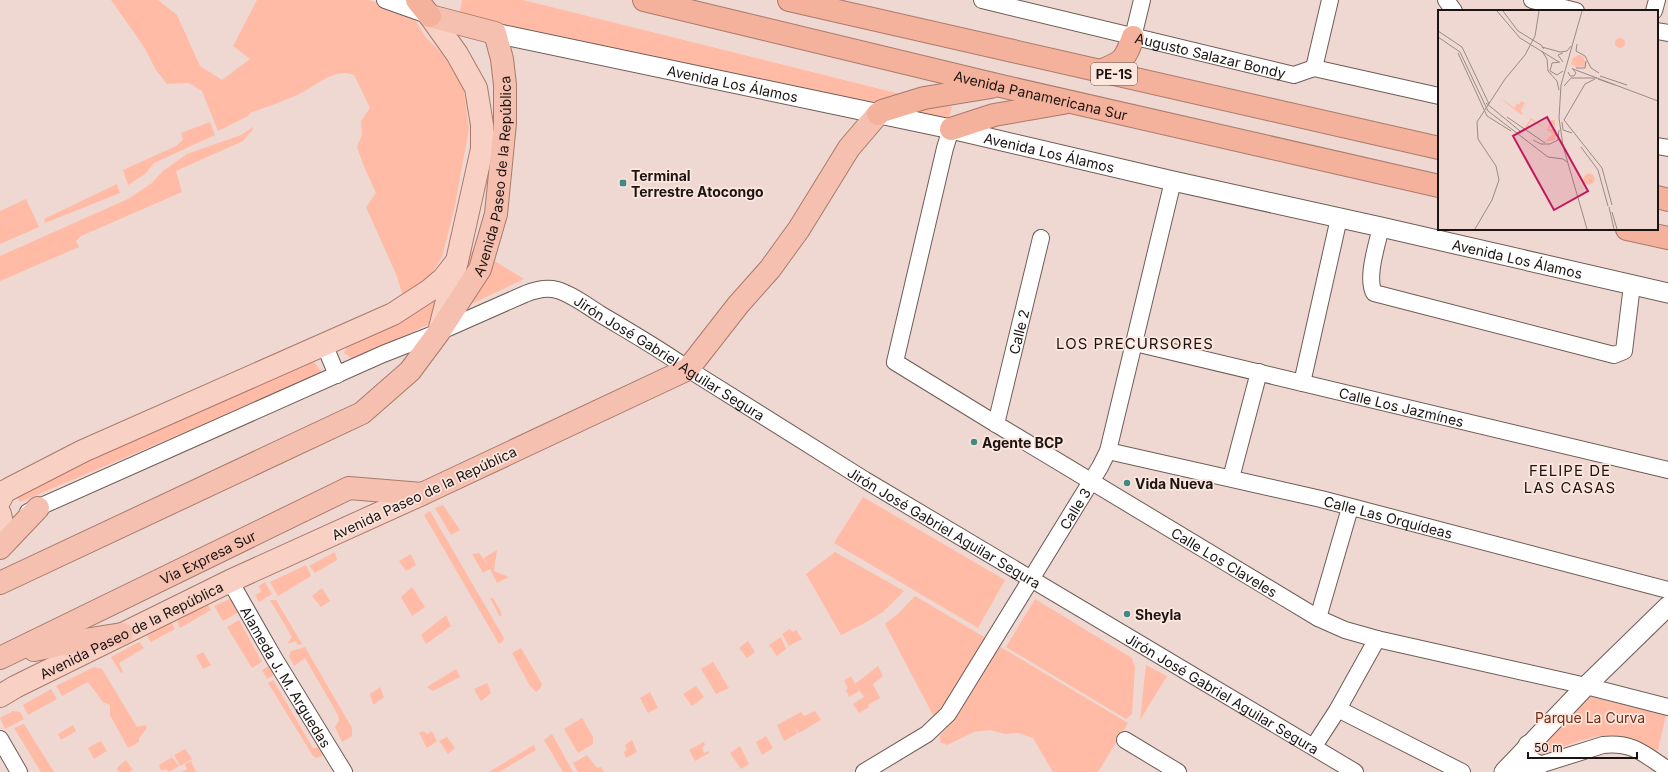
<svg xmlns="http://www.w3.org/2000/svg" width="1668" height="772" viewBox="0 0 1668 772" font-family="Inter,sans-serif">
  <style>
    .green { fill: #ffbba5 }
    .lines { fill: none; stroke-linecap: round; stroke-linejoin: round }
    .minor-casing { stroke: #6f5c56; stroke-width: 18 }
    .tertiary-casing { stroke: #6f5c56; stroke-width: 21 }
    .primary-casing { stroke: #a87a6c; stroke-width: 24 }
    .trunk-casing { stroke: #a87a6c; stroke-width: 24 }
    .motorway-casing { stroke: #a87a6c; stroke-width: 24 }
    .minor { stroke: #fff; stroke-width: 16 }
    .tertiary { stroke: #fff; stroke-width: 19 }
    .primary { stroke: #f8d0c4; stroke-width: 22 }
    .trunk { stroke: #f6c0b0; stroke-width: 22 }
    .motorway { stroke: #f4b19c; stroke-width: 22 }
    .poi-dot { fill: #428983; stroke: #fce6de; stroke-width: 1.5 }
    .labels { text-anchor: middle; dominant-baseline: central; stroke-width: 3.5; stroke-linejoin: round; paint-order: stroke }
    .shield { fill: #fce6de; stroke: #5f534f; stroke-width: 1 }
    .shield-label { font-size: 13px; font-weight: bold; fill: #1c1412 }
    .street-label { font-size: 14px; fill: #1c1412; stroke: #fce6de }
    .poi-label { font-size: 14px; font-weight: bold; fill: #1c1412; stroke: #fce6de; text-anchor: start }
    .park-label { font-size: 14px; fill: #762d15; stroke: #fce6de }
    .neighbourhood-label { font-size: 15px; letter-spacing: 1px; fill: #1c1412; stroke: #fce6de }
    .inset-road { fill: none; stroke: #9b8a85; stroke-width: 1 }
    .view { fill: #c2185b; fill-opacity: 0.15; stroke: #c2185b; stroke-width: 2 }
    .inset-edge { fill: none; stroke: #1c1412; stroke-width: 2 }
  </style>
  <rect width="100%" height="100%" fill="#efd8d1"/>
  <g class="green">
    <path d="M111,0H158L177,15L200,66L222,80L250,59L233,46L257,0H370L415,20L425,36L442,54L463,84L469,129L454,210L442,257L427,281L403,296L396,274L366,207L376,193L363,164L357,147L362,135L361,121L370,108L354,75C333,67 315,87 297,95C282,102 266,107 250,113L248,116L218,131L202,91L189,83L167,84L156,70L144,47Z"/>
    <polygon points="462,0 523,0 952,107 948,121 459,17"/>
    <polygon points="210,122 215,135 154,163 145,174 128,185 123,170 176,146 183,140 181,133"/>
    <polygon points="253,127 253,129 243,141 176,171 182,192 81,236 76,241 79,247 0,281 0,256 128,199 152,183 163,171 187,154 241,135"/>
    <polygon points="117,184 120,193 45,223 44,219"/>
    <polygon points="26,199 39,227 0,244 0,211"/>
    <polygon points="471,251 480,252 524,279 353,360 344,353 348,344 455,276"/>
    <polygon points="309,355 323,374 20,502 13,492"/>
    <polygon points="863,497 1005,580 978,628 834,543"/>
    <polygon points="443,505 460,530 451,535 435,508"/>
    <polygon points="430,511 504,638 503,641 499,644 424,515"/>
    <polygon points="497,550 494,571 509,577 497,583 490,569 483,573 472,554 479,553 488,565 484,558"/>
    <polygon points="335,552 337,560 315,573 309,566"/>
    <polygon points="835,552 904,591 883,612 863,624 841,635 806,574"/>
    <polygon points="411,554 416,565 406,571 399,561"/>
    <polygon points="306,565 311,576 278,596 270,582"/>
    <polygon points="265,582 272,594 259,602 255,595 261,592 259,586"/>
    <polygon points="412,587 425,607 412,616 401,597"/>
    <polygon points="322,588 330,601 321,607 312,596"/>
    <polygon points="236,596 244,609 223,621 214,606"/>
    <polygon points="915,596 986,638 944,707 934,717 885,624 898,614"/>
    <polygon points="490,598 493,598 502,614 500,617"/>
    <polygon points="1035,599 1132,658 1135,667 1132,714 1126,719 1006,647"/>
    <polygon points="270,600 276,600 302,644 298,645 296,641 287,644 292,637"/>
    <polygon points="207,603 211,610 180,628 177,621"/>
    <polygon points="446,615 451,626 426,644 421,635"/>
    <polygon points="239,620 262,662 252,668 227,627"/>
    <polygon points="171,622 175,629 151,642 147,636"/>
    <polygon points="790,629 793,632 796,630 802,639 789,646 782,634"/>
    <polygon points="781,637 786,649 777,656 769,645"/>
    <polygon points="748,641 755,652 747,658 739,648"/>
    <polygon points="139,642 144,648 119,663 123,672 121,673 111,657"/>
    <polygon points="999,646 1128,723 1098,772 1053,772 1033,738 1018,733 1005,734 990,730 974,732 947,745 940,742 940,736 955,719"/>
    <polygon points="305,647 352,728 352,736 342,742 335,727 339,721 338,715 305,658 294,666 289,656 291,651"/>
    <polygon points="521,648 542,684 540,689 536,692 530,686 512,653"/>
    <polygon points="203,652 211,665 203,669 196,656"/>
    <polygon points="275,662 278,669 274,675 267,679 262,670"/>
    <polygon points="713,662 729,688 716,694 701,669"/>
    <polygon points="1146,665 1167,676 1140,720"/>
    <polygon points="878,666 883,676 873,684 880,698 868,705 869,707 859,713 853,704 864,697 857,687 859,691 849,697 846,690 848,688 844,681 851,676 855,684"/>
    <polygon points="94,667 102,669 137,727 146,725 147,728 139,738 139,742 128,748 110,715 110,705 103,702 88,682 62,696 56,686"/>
    <polygon points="456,669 460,677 433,691 427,687"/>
    <polygon points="273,680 313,748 322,747 330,752 317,758 313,756 268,683"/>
    <polygon points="487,683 491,693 481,701 474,689"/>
    <polygon points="696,686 704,697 692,706 683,694"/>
    <polygon points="380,687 384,697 373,705 370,694"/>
    <polygon points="51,689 57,699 28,715 23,705"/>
    <polygon points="650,692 658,708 648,713 640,698"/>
    <path d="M1585,695L1666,715L1658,750L1655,752C1623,727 1597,734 1562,747C1554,749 1546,754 1539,755L1531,748Z"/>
    <polygon points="13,711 20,712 24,719 5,729 0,718"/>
    <polygon points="815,711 821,720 799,733 793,725 798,733 784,741 777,725 801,712 804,716"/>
    <polygon points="582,718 593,737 593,744 578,753 564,729"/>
    <polygon points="24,724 54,772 41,772 14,728"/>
    <polygon points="73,725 76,731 61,740 58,734"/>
    <polygon points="424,731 427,734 432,731 437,741 427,748 419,733"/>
    <polygon points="552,734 573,772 563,772 544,740"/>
    <polygon points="766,736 773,748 762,755 756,742"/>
    <polygon points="447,737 455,748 448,754 439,741"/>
    <polygon points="632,740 637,752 626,758 624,752 627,750 625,745"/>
    <polygon points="101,741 107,751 94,759 88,748"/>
    <polygon points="704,742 705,745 702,747 704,753 709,751 709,753 695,761 689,750"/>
    <polygon points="534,745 536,750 499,772 489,772"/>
    <polygon points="740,746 749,764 741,769 730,753"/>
    <polygon points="185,749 192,759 180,766 174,755"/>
    <polygon points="587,755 597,768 601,767 604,772 578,772 573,763"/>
    <polygon points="172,757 179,766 169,772 166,769 161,771 159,765"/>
    <polygon points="126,760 133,770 129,772 119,772 117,768"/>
    <polygon points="191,761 196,772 182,772 187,769 185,764"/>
  </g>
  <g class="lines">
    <g class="minor-casing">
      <g id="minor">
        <polyline points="385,0 430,16"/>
        <path id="s1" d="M982,0L1294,75L1314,68L1439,96"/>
        <polyline points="1446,0 1454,11"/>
        <polyline points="1532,0 1576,11"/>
        <polyline points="1654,11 1657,0"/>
        <polyline points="1657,31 1668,33"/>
        <polyline points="1133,37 1142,0"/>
        <polyline points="1314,68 1330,0"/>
        <path id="s2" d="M951,129L945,148L895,362L996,424L1318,618L1345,630L1377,639L1586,686L1668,707"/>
        <polyline points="1657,146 1668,148"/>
        <path d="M1381,227C1377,245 1366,277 1374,293L1614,355L1624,351L1632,285"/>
        <path id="s3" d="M1135,343L1668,470"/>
        <polyline points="324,344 337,375"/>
        <polyline points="1302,383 1339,218"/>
        <path id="s4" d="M996,424L1041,238"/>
        <path id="s5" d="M1108,451L1321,499L1668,590"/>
        <polyline points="1231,478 1259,372"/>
        <path id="s6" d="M28,512L383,354L439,332L525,294C535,290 546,287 557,290C572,294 587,306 600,314C630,332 660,349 688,369L865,480L1355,772"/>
        <path id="s7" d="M230,581L274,658L344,772"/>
        <polyline points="1318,618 1350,508"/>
        <polyline points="1338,709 1462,772"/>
        <polyline points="0,739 19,772"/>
        <polyline points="1125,740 1178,772"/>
        <polyline points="1314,746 1338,709 1377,639"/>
        <path id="s8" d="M864,772L927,734L948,714L1100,467L1108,451L1173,181"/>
        <path d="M1517,772L1603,745C1633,742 1644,754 1668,770"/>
      </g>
    </g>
    <g class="tertiary-casing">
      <g id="tertiary">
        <path id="s9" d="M495,33L951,129L1173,181L1381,227L1668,293"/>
        <path d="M1528,745C1525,755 1529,762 1539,765"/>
        <polyline points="1504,772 1586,686 1668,606"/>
      </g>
    </g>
    <g class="primary-casing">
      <g id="primary">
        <polyline points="430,16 457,54 476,88 482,125 482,149 457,261 440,328"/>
        <polyline points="0,500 4,492 11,488 83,451 393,314 430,290 443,279 457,261"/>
        <polyline points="0,514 2,524 0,525"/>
        <path id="s10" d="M0,696L15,687L230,581L422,494"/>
      </g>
    </g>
    <g class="trunk-casing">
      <g id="trunk">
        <polyline points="0,548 38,508"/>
        <path id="s11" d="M0,583L362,413L410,371L439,332L480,269L496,214L505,123V85L502,59L495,33L430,16"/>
        <polyline points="34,650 84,640 122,634"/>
        <path id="s12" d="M0,658L349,488L422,494L688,369L738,305L770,269L799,229L849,148L878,114"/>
      </g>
    </g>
    <g class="motorway-casing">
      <g id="motorway">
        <polyline points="417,0 430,16"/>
        <path id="s13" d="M644,0L1001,86L1439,186"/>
        <polyline points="789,0 1439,148"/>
        <path d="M1100,71C1123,62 1125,60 1133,37"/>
        <polyline points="878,114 882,111 924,98 991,87"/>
        <polyline points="951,129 994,115 1063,103"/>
        <polyline points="1657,197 1668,200"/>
        <polyline points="1627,229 1668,238"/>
      </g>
    </g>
    <use href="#minor" class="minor"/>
    <use href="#tertiary" class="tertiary"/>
    <use href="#primary" class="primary"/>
    <use href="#trunk" class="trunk"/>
    <use href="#motorway" class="motorway"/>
  </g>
  <g class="poi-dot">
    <rect x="619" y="179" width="8" height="8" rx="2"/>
    <circle cx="974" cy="442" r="4"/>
    <circle cx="1127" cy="483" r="4"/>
    <circle cx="1127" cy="614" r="4"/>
  </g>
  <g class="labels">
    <rect class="shield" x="1091" y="63" width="46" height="22" rx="3"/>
    <g class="shield-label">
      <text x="1114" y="74">PE-1S</text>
    </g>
    <g class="street-label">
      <text stroke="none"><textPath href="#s1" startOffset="235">Augusto Salazar Bondy</textPath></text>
      <text stroke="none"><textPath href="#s9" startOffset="243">Avenida Los Álamos</textPath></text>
      <text stroke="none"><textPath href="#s13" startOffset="408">Avenida Panamericana Sur</textPath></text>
      <text stroke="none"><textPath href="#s9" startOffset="567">Avenida Los Álamos</textPath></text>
      <text stroke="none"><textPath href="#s11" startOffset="682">Avenida Paseo de la República</textPath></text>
      <text stroke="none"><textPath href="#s9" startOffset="1047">Avenida Los Álamos</textPath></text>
      <text stroke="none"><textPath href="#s4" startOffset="95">Calle 2</textPath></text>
      <text stroke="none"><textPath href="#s6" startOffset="707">Jirón José Gabriel Aguilar Segura</textPath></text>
      <text stroke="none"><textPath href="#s3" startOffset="274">Calle Los Jazmínes</textPath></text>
      <text transform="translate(424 493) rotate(-25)">Avenida Paseo de la República</text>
      <text stroke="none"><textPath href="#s8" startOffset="344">Calle 3</textPath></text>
      <text stroke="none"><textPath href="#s5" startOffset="288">Calle Las Orquídeas</textPath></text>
      <text stroke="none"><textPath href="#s6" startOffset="1030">Jirón José Gabriel Aguilar Segura</textPath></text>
      <text stroke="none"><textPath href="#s12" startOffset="231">Via Expresa Sur</textPath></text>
      <text stroke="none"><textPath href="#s2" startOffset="625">Calle Los Claveles</textPath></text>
      <text stroke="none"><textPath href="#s10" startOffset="147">Avenida Paseo de la República</textPath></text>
      <text stroke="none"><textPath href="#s7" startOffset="111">Alameda J. M. Arguedas</textPath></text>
      <text stroke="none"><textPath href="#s6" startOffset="1354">Jirón José Gabriel Aguilar Segura</textPath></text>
    </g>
    <g class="poi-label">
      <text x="631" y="175">Terminal<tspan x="631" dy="16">Terrestre Atocongo</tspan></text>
      <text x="982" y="442">Agente BCP</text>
      <text x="1135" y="483">Vida Nueva</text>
      <text x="1135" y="614">Sheyla</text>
    </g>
    <g class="park-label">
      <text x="1590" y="717">Parque La Curva</text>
    </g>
    <g class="neighbourhood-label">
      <text x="1135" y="343">LOS PRECURSORES</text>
      <text x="1570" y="470">FELIPE DE<tspan x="1570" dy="17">LAS CASAS</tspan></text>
    </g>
  </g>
  <g transform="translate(1438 10)">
    <rect width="220" height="220" fill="#efd8d1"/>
    <path d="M177 33a5 5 0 1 1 10 0a5 5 0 1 1-10 0ZM140,45L145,46L149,56L138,57L133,54L135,48ZM59,86L77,98L79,93L81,95L83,91L87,93L81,102L89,94L83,101L85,105H84ZM93,108L109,120L113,110H117V117L114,113L111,119H118L117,130L106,132L115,124L93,110L89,119H86ZM145.5 169a5.5 5.5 0 1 1 11 0a5.5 5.5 0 1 1-11 0Z" fill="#ffbba5"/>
    <path class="inset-road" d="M59,1L82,28L121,52M65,1L80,21L103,35L106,39M144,1L123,75L121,108L125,136L149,219M0,21L24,37L51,94M0,27L22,42L50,101L110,147L125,149L129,152M139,34L138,41L147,46L153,58L161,63M104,37L122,42L129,41L133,36M104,41L109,49L110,61L119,71L121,80M20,43L49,106L73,121M122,52L114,53L112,61L119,65L125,61M125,52L120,45L125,43M138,58H147L148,51M135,59L220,91M130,62L132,66H136L138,63L134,58M162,66L189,75M157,69L147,74L126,110L164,158L174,195M160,69L177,75M126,76L133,68H159M48,93L82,121M69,107L107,133M124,112L125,120L134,123M95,130L103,134H112L120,130L121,120M143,137L160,160L170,196M171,197L176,219M174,202L179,219M37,219L54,190L61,170L58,156L40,129L39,112L67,69L87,45L97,26L101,1"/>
    <path class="view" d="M109,107L150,181L116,200L75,126Z"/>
    <rect width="220" height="220" class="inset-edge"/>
  </g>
  <path d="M1528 752v6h109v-6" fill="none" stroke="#1c1412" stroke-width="2"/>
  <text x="1534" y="752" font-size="12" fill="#1c1412" stroke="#fce6de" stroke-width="3" paint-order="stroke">50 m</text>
</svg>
